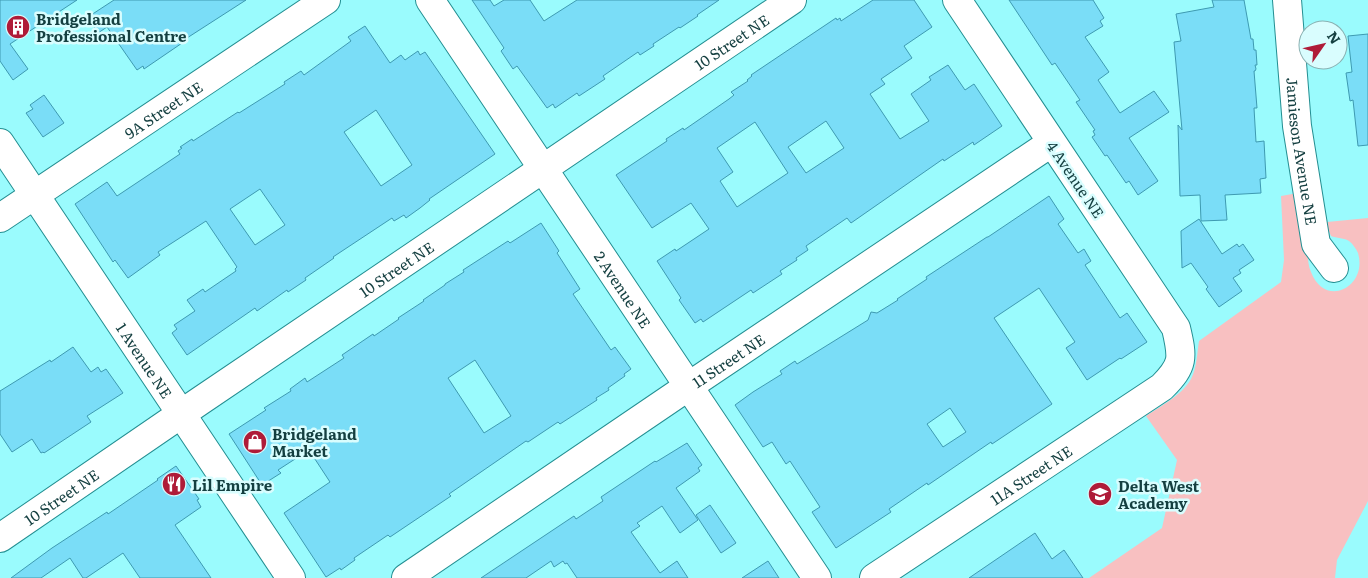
<svg xmlns="http://www.w3.org/2000/svg" width="1368" height="578" viewBox="0 0 1368 578" font-family="Literata,serif">
  <style>
    .green { fill: #f8c0c1 }
    .building { fill: #7addf7; stroke: #3e9ab1; fill-rule: evenodd }
    .lines { fill: none; stroke-linecap: round; stroke-linejoin: round }
    .minor-casing { stroke: #248f92; stroke-width: 30 }
    .minor { stroke: #fff; stroke-width: 28 }
    .labels { text-anchor: middle; dominant-baseline: central; stroke-width: 5; stroke-linejoin: round; paint-order: stroke }
    .poi-label { font-size: 15px; font-weight: bold; fill: #143f40; stroke: #d9fdfe; text-anchor: start }
    .street-label { font-size: 15px; fill: #143f40; stroke: #d9fdfe }
  </style>
  <rect width="100%" height="100%" fill="#9afbfd"/>
  <path class="green" d="M1298,193C1301,212 1304,231 1307,250C1308,257 1308,266 1311,272C1325,309 1368,287 1358,253C1356,249 1353,244 1349,241C1345,238 1336,238 1331,236L1327,227V222L1368,218V501L1337,560L1335,578H1089L1162,528L1177,460L1146,416C1161,406 1182,395 1191,379C1197,367 1197,353 1199,341L1281,282L1284,260L1281,196Z"/>
  <g class="building">
    <polygon points="0,0 77,0 10,44 28,69 13,80 0,61"/>
    <polygon points="114,0 246,0 187,38 188,39 144,69 143,66 137,70 107,27 98,33 88,17"/>
    <polygon points="472,0 490,0 494,6 504,0 530,0 544,21 577,0 719,0 697,15 698,16 680,28 679,27 653,44 654,46 640,55 638,52 603,76 605,79 579,96 577,93 555,108 553,104 547,108 517,66 513,69 501,51 504,48"/>
    <path d="M873,0H914L932,27L904,46L912,58L881,79L885,84L870,94L900,139L929,121L911,94L931,80L929,77L948,65L965,90L974,84L1002,126L974,145L973,142L944,161L943,159L851,223L847,218L806,246L808,250L796,258L797,260L780,271L782,274L753,293L751,290L703,322L701,319L695,323L679,300L681,298L657,261L675,249L676,251L709,229L691,203L652,228L616,175L667,141L666,139L683,128L684,130L729,99L734,95L731,92L748,81L747,80L752,76L751,75L836,18L837,20L840,18L841,21ZM826,121L844,148L806,173L788,147ZM755,122L788,173L737,207L720,181L733,172L717,148Z"/>
    <polygon points="1009,0 1093,0 1104,18 1100,21 1103,26 1085,37 1109,72 1098,80 1120,113 1154,91 1169,112 1129,138 1158,181 1138,195 1129,181 1126,183 1107,155 1105,156 1092,137 1095,135 1093,131 1095,130 1076,102 1080,100 1055,63 1052,65"/>
    <polygon points="1212,0 1244,0 1251,39 1253,39 1254,50 1256,50 1257,65 1255,65 1256,69 1255,71 1254,71 1257,108 1254,108 1256,142 1264,141 1266,178 1260,179 1261,193 1225,195 1227,220 1201,221 1200,195 1180,196 1178,125 1182,130 1174,42 1181,41 1176,14 1214,7"/>
    <path d="M365,26L390,63L401,55L405,60L418,51L420,55L425,52L495,154L432,197L429,199L430,200L420,208L406,218L404,215L394,221L392,218L333,257L334,258L305,278L306,280L288,292L287,290L257,311L255,308L187,355L172,333L177,329L174,325L195,311L187,300L203,289L205,292L236,271L235,269L237,267L206,221L158,252L160,255L128,278L115,260L113,262L75,204L107,182L117,196L180,154L178,151L182,148L180,147L192,139L193,141L238,112L239,113L285,84L284,82L301,71L304,75L351,41L348,37ZM376,110L412,165L381,186L344,132ZM260,189L285,225L255,245L230,209Z"/>
    <polygon points="1368,34 1368,145 1358,146 1353,100 1350,101 1346,73 1352,72 1348,36"/>
    <polygon points="44,95 64,123 43,137 26,113 33,109 30,105"/>
    <path d="M1049,196L1064,219L1058,224L1078,253L1084,249L1091,261L1085,265L1120,318L1127,313L1147,342L1121,359L1120,358L1087,380L1066,348L1075,342L1039,288L994,318L1052,404L992,444L991,442L928,485L927,483L889,509L891,512L836,548L812,512L820,507L790,461L786,464L772,442L763,447L735,405L753,392L782,374L780,371L795,361L797,364L868,320L871,312L877,313L898,300L897,299L927,279L926,277L987,237H988ZM950,408L966,432L943,447L927,424Z"/>
    <polygon points="1199,219 1222,254 1237,244 1239,247 1243,244 1254,260 1239,270 1241,273 1233,278 1242,291 1219,307 1206,289 1208,287 1191,263 1182,268 1181,231"/>
    <path d="M541,223L559,251L557,253L580,289L573,294L611,350L615,347L631,369L624,374L625,376L608,388L609,390L596,398L597,400L577,413L560,424L558,422L528,442L526,441L449,494L451,496L390,537L388,535L354,558L355,560L341,570L340,568L326,577L284,513L330,482L309,450L278,470L281,473L262,485L229,434L266,410L264,408L291,391L290,389L305,378L307,382L344,358L342,355L373,334L374,336L399,319L398,318L424,301L423,300L445,285V284L464,272L463,270L508,241L510,243ZM475,360L511,416L484,433L448,378Z"/>
    <polygon points="73,347 91,372 98,367 101,372 106,369 123,393 87,416 91,422 44,453 43,452 41,453 32,439 12,452 0,434 0,391 50,360 51,362"/>
    <polygon points="687,443 702,465 698,468 700,471 676,488 698,520 680,533 662,506 637,523 640,526 631,532 660,573 677,561 688,578 577,578 567,563 565,564 563,561 554,567 551,561 526,578 481,578 574,516 576,519 603,501 601,497 655,461 656,462"/>
    <polygon points="176,466 199,499 197,500 201,507 175,525 211,578 140,578 123,553 86,578 83,578 70,558 41,578 11,578 52,548 107,512 108,514 158,480 157,479"/>
    <polygon points="710,505 736,543 721,553 696,515"/>
    <polygon points="1035,533 1052,559 1064,550 1083,578 969,578"/>
    <polygon points="768,561 779,578 742,578"/>
  </g>
  <g class="lines">
    <g class="minor-casing">
      <g id="minor">
        <path id="s1" d="M430,0L817,578"/>
        <path id="s2" d="M1287,0L1297,126L1316,244L1334,268"/>
        <path id="s3" d="M0,143L291,578"/>
        <path id="s4" d="M0,218L326,0"/>
        <path id="s5" d="M0,538L200,401L792,0"/>
        <path id="s6" d="M406,578L689,386L1051,143"/>
        <path id="s7" d="M874,578L1162,387C1184,365 1183,358 1176,328L957,0"/>
      </g>
    </g>
    <use href="#minor" class="minor"/>
  </g>
  <defs>
    <g id="building-disc" transform="scale(1.25)"><circle r="9.5" fill="#af1b38" stroke="#d9fdfe"/><path d="M-4-6H4V6H1V3H-1V6H-4ZM-2.5-4.3h1.7v1.8h-1.7ZM.8-4.3h1.7v1.8H.8ZM-2.5-1h1.7V.8h-1.7ZM.8-1h1.7V.8H.8Z" fill="#fff"/></g>
    <g id="shop-disc" transform="scale(1.25)"><circle r="9.5" fill="#af1b38" stroke="#d9fdfe"/><path d="M-5-2.5h2.3a2.7 3.5 0 0 1 5.4 0H5L5.5 6h-11ZM-1.5-2.5h3a1.5 2.3 0 0 0-3 0Z" fill="#fff"/></g>
    <g id="restaurant-disc" transform="scale(1.25)"><circle r="9.5" fill="#af1b38" stroke="#d9fdfe"/><path d="M-5-6h1v4h1v-4h1v4h1v-4h1v5L-1.5 .5V6h-2V.5L-5-1ZM5-6V6H3V1.5H1.5Q1.5-4 5-6Z" fill="#fff"/></g>
    <g id="school-disc" transform="scale(1.25)"><circle r="9.5" fill="#af1b38" stroke="#d9fdfe"/><path d="M0-5L7-2L0 1L-7-2ZM-4 1L0 2.5L4 1V4Q0 6-4 4Z" fill="#fff"/></g>
  </defs>
  <g fill-rule="evenodd">
    <use href="#building-disc" x="18" y="27"/>
    <use href="#shop-disc" x="255" y="442"/>
    <use href="#restaurant-disc" x="174" y="484"/>
    <use href="#school-disc" x="1100" y="494"/>
  </g>
  <g class="labels">
    <g class="poi-label">
      <text x="36" y="18">Bridgeland<tspan x="36" dy="17">Professional Centre</tspan></text>
      <text x="272" y="433">Bridgeland<tspan x="272" dy="17">Market</tspan></text>
      <text x="192" y="484">Lil Empire</text>
      <text x="1118" y="485">Delta West<tspan x="1118" dy="17">Academy</tspan></text>
    </g>
    <g class="street-label">
      <text stroke="none"><textPath href="#s5" startOffset="884">10 Street NE</textPath></text>
      <text stroke="none"><textPath href="#s4" startOffset="196">9A Street NE</textPath></text>
      <text stroke="none"><textPath href="#s2" startOffset="152">Jamieson Avenue NE</textPath></text>
      <text transform="translate(1076 179) rotate(56)">4 Avenue NE</text>
      <text stroke="none"><textPath href="#s5" startOffset="479">10 Street NE</textPath></text>
      <text stroke="none"><textPath href="#s1" startOffset="348">2 Avenue NE</textPath></text>
      <text stroke="none"><textPath href="#s3" startOffset="261">1 Avenue NE</textPath></text>
      <text stroke="none"><textPath href="#s6" startOffset="389">11 Street NE</textPath></text>
      <text stroke="none"><textPath href="#s7" startOffset="188">11A Street NE</textPath></text>
      <text stroke="none"><textPath href="#s5" startOffset="74">10 Street NE</textPath></text>
    </g>
  </g>
  <g transform="translate(1323 45) rotate(56)"><circle r="24" fill="#d9fdfe" stroke="#8ab1b2"/>
  <path d="M0-4L9 19L0 12L-9 19Z" fill="#af1b38"/>
  <text y="-8" font-size="14" font-weight="bold" text-anchor="middle" fill="#143f40">N</text>
  </g>
</svg>
